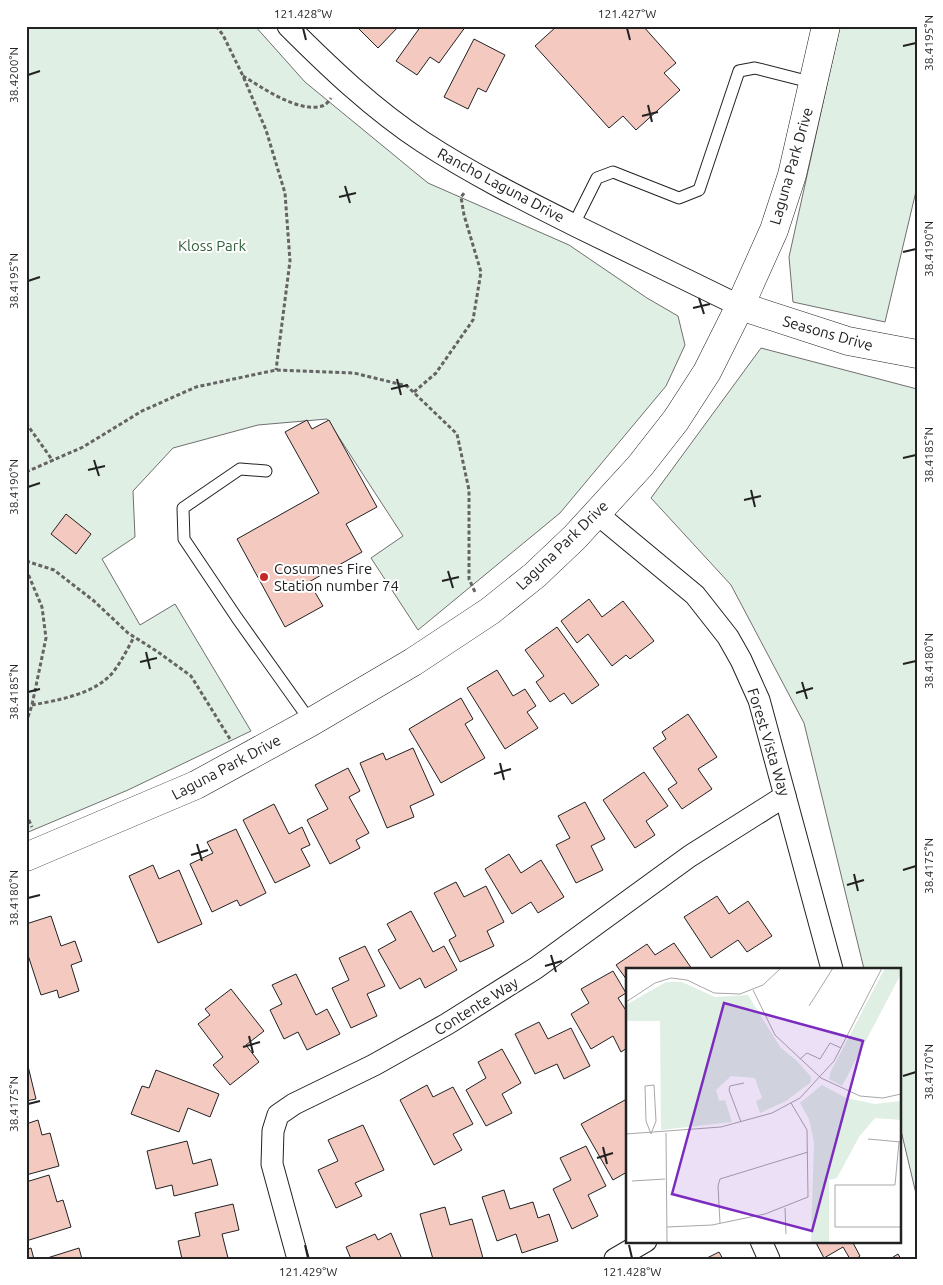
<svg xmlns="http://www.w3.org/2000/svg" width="943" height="1285" viewBox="0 0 943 1285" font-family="Ubuntu,sans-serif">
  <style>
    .green { fill: #e0efe3; stroke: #6f6f6f }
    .building { fill: #f3c9c0; stroke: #222 }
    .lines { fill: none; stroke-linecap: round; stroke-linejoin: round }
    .lane-casing { stroke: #222; stroke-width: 13 }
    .street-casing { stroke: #222; stroke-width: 23 }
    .secondary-casing { stroke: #222; stroke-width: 29 }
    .path { stroke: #646464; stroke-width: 3; stroke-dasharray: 4 2.5; stroke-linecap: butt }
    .lane { stroke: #fff; stroke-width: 11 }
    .street { stroke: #fff; stroke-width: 21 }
    .secondary { stroke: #fff; stroke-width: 28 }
    .ticks { fill: none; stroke: #222; stroke-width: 2 }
    .poi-dot { fill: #c62828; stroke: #fff; stroke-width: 2 }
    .labels { text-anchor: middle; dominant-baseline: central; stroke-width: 4; stroke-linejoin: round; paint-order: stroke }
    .street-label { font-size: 15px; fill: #222; stroke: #fff }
    .park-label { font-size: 15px; fill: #2f5e38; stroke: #fff }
    .poi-label { font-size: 15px; fill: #222; stroke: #fff; text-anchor: start }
    .inset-road { fill: none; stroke: #a7a7a7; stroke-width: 1 }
    .view { fill: #7b2cbf; fill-opacity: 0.15; stroke: #7b2cbf; stroke-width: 2.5 }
    .inset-edge { fill: none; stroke: #222; stroke-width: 2.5 }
    .neatline { fill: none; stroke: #222; stroke-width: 2 }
    .ticks-label { font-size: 12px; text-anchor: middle; fill: #222 }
  </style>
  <rect width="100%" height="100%" fill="#fff"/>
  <g class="green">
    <polygon points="26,26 255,26 305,82 428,183 569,245 647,298 678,316 685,345 666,386 560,513 418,630 371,558 403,536 327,419 258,425 173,448 133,491 135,537 102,559 140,625 175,604 251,731 128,790 26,833"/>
    <polygon points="840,26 917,26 917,187 885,322 793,302 789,257"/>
    <polygon points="761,348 917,389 917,1198 899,1122 899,969 864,969 804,723 731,585 651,498"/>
  </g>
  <g class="building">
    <polygon points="356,26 399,26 378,48"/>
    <polygon points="421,26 466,26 439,63 430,57 417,75 396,61"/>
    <polygon points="557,26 643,26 676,63 664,73 680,90 636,130 623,116 609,128 535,46"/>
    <polygon points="474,39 505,55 486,92 478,88 468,109 444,97"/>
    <polygon points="307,420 312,429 329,420 377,507 346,524 362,552 309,582 323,606 285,627 237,539 319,493 285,432"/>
    <polygon points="66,514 91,534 76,554 51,534"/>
    <polygon points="589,599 602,617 623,601 654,641 630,659 626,655 612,666 588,634 577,643 561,621"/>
    <polygon points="557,627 599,685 572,704 564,693 550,702 536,682 544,676 525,650"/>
    <polygon points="497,670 513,696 525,689 536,706 527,712 538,728 505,749 467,688"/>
    <polygon points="461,698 473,719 465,724 485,758 441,783 409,729"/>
    <polygon points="688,714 717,757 698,769 712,789 682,809 668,789 677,783 653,748 666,739 662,732"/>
    <polygon points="413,748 434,795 410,806 414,817 387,828 360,763 383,753 386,760"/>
    <polygon points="348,768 360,791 349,797 369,833 356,840 360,848 330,864 307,820 328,809 315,785"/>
    <polygon points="644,772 668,806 646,821 655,835 635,848 603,800"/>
    <polygon points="585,802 605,839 591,846 603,870 576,883 556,845 570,838 558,816"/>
    <polygon points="274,804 289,834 302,827 310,845 301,849 310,866 275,883 243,820"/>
    <polygon points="236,829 266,893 240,906 237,900 212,912 190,864 213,853 207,842"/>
    <polygon points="509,854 521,873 541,860 564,897 538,913 531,902 512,914 485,869"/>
    <polygon points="153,865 159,879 179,870 202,924 158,943 129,876"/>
    <polygon points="456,882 464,897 486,886 504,922 487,931 494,946 460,962 449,940 456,936 434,893"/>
    <polygon points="717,896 729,914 748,901 772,936 747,952 738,940 711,958 684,917"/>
    <polygon points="411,911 433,952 444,946 457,970 425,988 420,978 400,989 378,950 396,940 387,924"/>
    <polygon points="51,916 61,946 75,941 82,961 71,965 79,991 59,998 57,990 41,995 26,949 26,924"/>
    <polygon points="674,943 692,969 627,969 627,980 616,965 647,944 655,955"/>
    <polygon points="365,946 385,986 367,994 377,1016 351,1028 332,988 349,980 339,958"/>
    <polygon points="613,971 626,993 618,998 627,1012 627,1048 621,1052 613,1036 591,1049 571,1014 589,1003 581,989"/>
    <polygon points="296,974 316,1015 327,1009 340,1034 307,1050 298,1032 284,1039 270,1010 282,1004 272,985"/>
    <polygon points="231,989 264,1031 246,1045 259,1062 230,1085 213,1065 223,1057 198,1024 210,1015 205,1009"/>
    <polygon points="539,1022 548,1039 571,1028 590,1066 564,1079 557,1064 535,1074 515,1034"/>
    <polygon points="502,1049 521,1083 502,1094 512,1113 486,1126 466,1090 486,1078 478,1062"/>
    <polygon points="27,1062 36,1099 26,1101 26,1062"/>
    <polygon points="156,1070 219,1094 210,1117 188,1108 179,1132 131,1114 142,1086 149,1088"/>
    <polygon points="427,1085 433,1097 453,1087 473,1124 453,1134 462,1150 434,1165 400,1100"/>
    <polygon points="625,1100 627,1103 627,1172 613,1180 581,1124"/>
    <polygon points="38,1120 42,1135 50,1133 59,1166 26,1175 26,1124"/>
    <polygon points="363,1125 384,1170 355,1183 362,1196 336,1208 318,1170 338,1161 328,1140"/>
    <polygon points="187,1141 193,1164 211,1159 218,1185 174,1196 172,1185 156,1189 147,1151"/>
    <polygon points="586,1146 606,1186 588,1195 598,1216 572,1229 553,1189 571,1180 560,1158"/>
    <polygon points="49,1175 57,1202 63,1200 71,1227 26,1241 26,1182"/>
    <polygon points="504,1190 510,1209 533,1202 538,1218 549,1214 558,1241 522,1253 516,1234 497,1241 482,1197"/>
    <polygon points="233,1204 239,1230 222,1234 228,1258 182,1259 178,1241 200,1236 195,1213"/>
    <polygon points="445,1207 450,1225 472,1219 483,1258 433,1259 420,1214"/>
    <polygon points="391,1233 402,1259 351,1259 346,1247 375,1234 378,1240"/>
    <polygon points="815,1241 852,1241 860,1256 856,1259 850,1259 843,1247 824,1258"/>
    <polygon points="31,1248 34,1259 26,1259 26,1250"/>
    <polygon points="79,1248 82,1259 44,1259"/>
    <polygon points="719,1252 723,1259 705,1259"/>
    <polygon points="898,1254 901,1259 890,1259"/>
  </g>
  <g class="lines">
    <g class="lane-casing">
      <g id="lane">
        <polyline points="574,224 597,178 613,172 679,198 699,190 739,71 755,68 814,83"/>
        <polyline points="266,471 240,469 183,508 184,539 237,618 311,722"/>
      </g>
    </g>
    <g class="street-casing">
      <g id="street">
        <path d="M288,26C330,68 373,109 423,142C472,174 524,200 576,226C631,253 685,279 740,306"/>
        <polyline points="596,513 695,595 728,637 741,660 759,700 832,969"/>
        <polyline points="761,1241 769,1259"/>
        <polyline points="298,1259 272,1164 273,1131 278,1115 294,1104 374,1065 447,1024 536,968 690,856 785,796"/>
        <polyline points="615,1259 646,1241"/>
      </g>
    </g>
    <g class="secondary-casing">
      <g id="secondary">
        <polyline points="740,306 848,341 917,354"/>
        <polyline points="26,857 196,785 311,722 413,662 490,611 535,575 575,537 640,466 676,420 707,372 740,306 774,230 792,175 826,26"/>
      </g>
    </g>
    <g class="path">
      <polyline points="216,26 223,35 243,76 266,130 285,193 290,261 276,370"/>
      <path d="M243,76C263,88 298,113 322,106C326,105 329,101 331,98"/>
      <polyline points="414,392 436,373 473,320 481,272 464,215 461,197 465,192"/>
      <polyline points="26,423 53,461"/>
      <polyline points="26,472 83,447 142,411 196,387 276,370 354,373 407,386 457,434 469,490 469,579 475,592"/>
      <polyline points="26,561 54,570 94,601 128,633 158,652 191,676 230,739"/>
      <polyline points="26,569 42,607 46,638 32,705 26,723"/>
      <path d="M32,705C59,700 96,694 114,671C122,660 128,648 134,637"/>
      <polyline points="26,814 32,827"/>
    </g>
    <use href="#lane" class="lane"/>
    <use href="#street" class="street"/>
    <use href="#secondary" class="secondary"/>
  </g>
  <path class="ticks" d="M303,28L306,40M627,28L630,40M903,46L916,43M28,75L40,71M648,105L652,122M642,116L658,112M345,186L350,203M339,197L356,193M903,252L916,249M28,281L40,277M699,298L704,314M693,308L710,304M397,379L401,395M391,389L408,385M903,458L916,455M94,460L99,476M88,470L105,466M28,487L40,483M751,490L755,507M744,500L761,496M448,571L453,588M442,581L459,577M146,652L150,669M140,662L157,658M903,664L916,661M802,682L807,699M28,692L40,689M796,693L813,688M500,763L504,780M494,774L511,769M197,844L202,861M191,855L208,850M903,870L916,866M854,874L858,891M847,885L864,880M28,898L40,895M551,955L556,972M545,966L562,961M249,1036L253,1053M243,1047L260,1042M903,1076L916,1072M28,1104L40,1101M603,1147L607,1164M597,1158L613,1153M305,1245L308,1258M629,1245L632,1258"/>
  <circle class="poi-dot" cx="264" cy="577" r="5"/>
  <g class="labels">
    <g class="street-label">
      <text transform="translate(791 166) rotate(-74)">Laguna Park Drive</text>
      <text transform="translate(501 185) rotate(28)">Rancho Laguna Drive</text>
      <text transform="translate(828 333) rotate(16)">Seasons Drive</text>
      <text transform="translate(562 545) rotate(-44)">Laguna Park Drive</text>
      <text transform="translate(769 742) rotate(73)">Forest Vista Way</text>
      <text transform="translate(226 767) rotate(-28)">Laguna Park Drive</text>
      <text transform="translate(476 1006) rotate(-32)">Contente Way</text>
    </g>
    <g class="park-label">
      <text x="212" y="245">Kloss Park</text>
    </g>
    <g class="poi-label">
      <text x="274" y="568">Cosumnes Fire<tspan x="274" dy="17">Station number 74</tspan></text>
    </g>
  </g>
  <g transform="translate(626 968)">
    <rect width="275" height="275" fill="#fff"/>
    <path d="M259,0H275V6L216,118L203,111L204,105ZM40,14H56L89,29L122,27L154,79L172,94L185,109V114L160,133L134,145L130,133L136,130L129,110L105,108L90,122L93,133L99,132L106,154L35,162L34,53H0V37ZM196,117L220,130L249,136L275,133V152L249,150L233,169L211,210L203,212V275H185L188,174L183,151L174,135Z" fill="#e0efe3"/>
    <path class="inset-road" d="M127,22L149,67L195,110L234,128L257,130L275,126M0,34L29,15L45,10L61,12L88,25L114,26L137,17L155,0M183,38L207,0M174,91L181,85L194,91L204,75L215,80M28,117L30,153L25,166L20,153L19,118ZM115,154L103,122L104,118L118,115M40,165L41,275M0,166L95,159L146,145L174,130L208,93L256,0M242,171L275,174M273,174L269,217H209V259H275M6,213L39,211M159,240L160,266M94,255L92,218L94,211L182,184M41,259L86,257L139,246L182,229L181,162L165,135"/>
    <path class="view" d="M98,35L237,73L186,263L46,226Z"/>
    <rect width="275" height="275" class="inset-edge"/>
  </g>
  <rect width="943" height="1285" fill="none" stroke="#ffffff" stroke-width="55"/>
  <rect x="28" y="28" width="888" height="1230" class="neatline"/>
  <g class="ticks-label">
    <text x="303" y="18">121.428°W</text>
    <text x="627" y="18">121.427°W</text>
    <text transform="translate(929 43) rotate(-90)" y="4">38.4195°N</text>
    <text transform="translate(14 75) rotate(-90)" y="4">38.4200°N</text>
    <text transform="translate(929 249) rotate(-90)" y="4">38.4190°N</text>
    <text transform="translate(14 281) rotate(-90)" y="4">38.4195°N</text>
    <text transform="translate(929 455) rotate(-90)" y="4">38.4185°N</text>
    <text transform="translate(14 487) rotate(-90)" y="4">38.4190°N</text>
    <text transform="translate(929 661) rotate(-90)" y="4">38.4180°N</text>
    <text transform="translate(14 692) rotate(-90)" y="4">38.4185°N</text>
    <text transform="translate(929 866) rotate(-90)" y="4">38.4175°N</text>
    <text transform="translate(14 898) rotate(-90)" y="4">38.4180°N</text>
    <text transform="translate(929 1072) rotate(-90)" y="4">38.4170°N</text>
    <text transform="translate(14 1104) rotate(-90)" y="4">38.4175°N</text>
    <text x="308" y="1276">121.429°W</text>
    <text x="632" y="1276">121.428°W</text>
  </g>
</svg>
